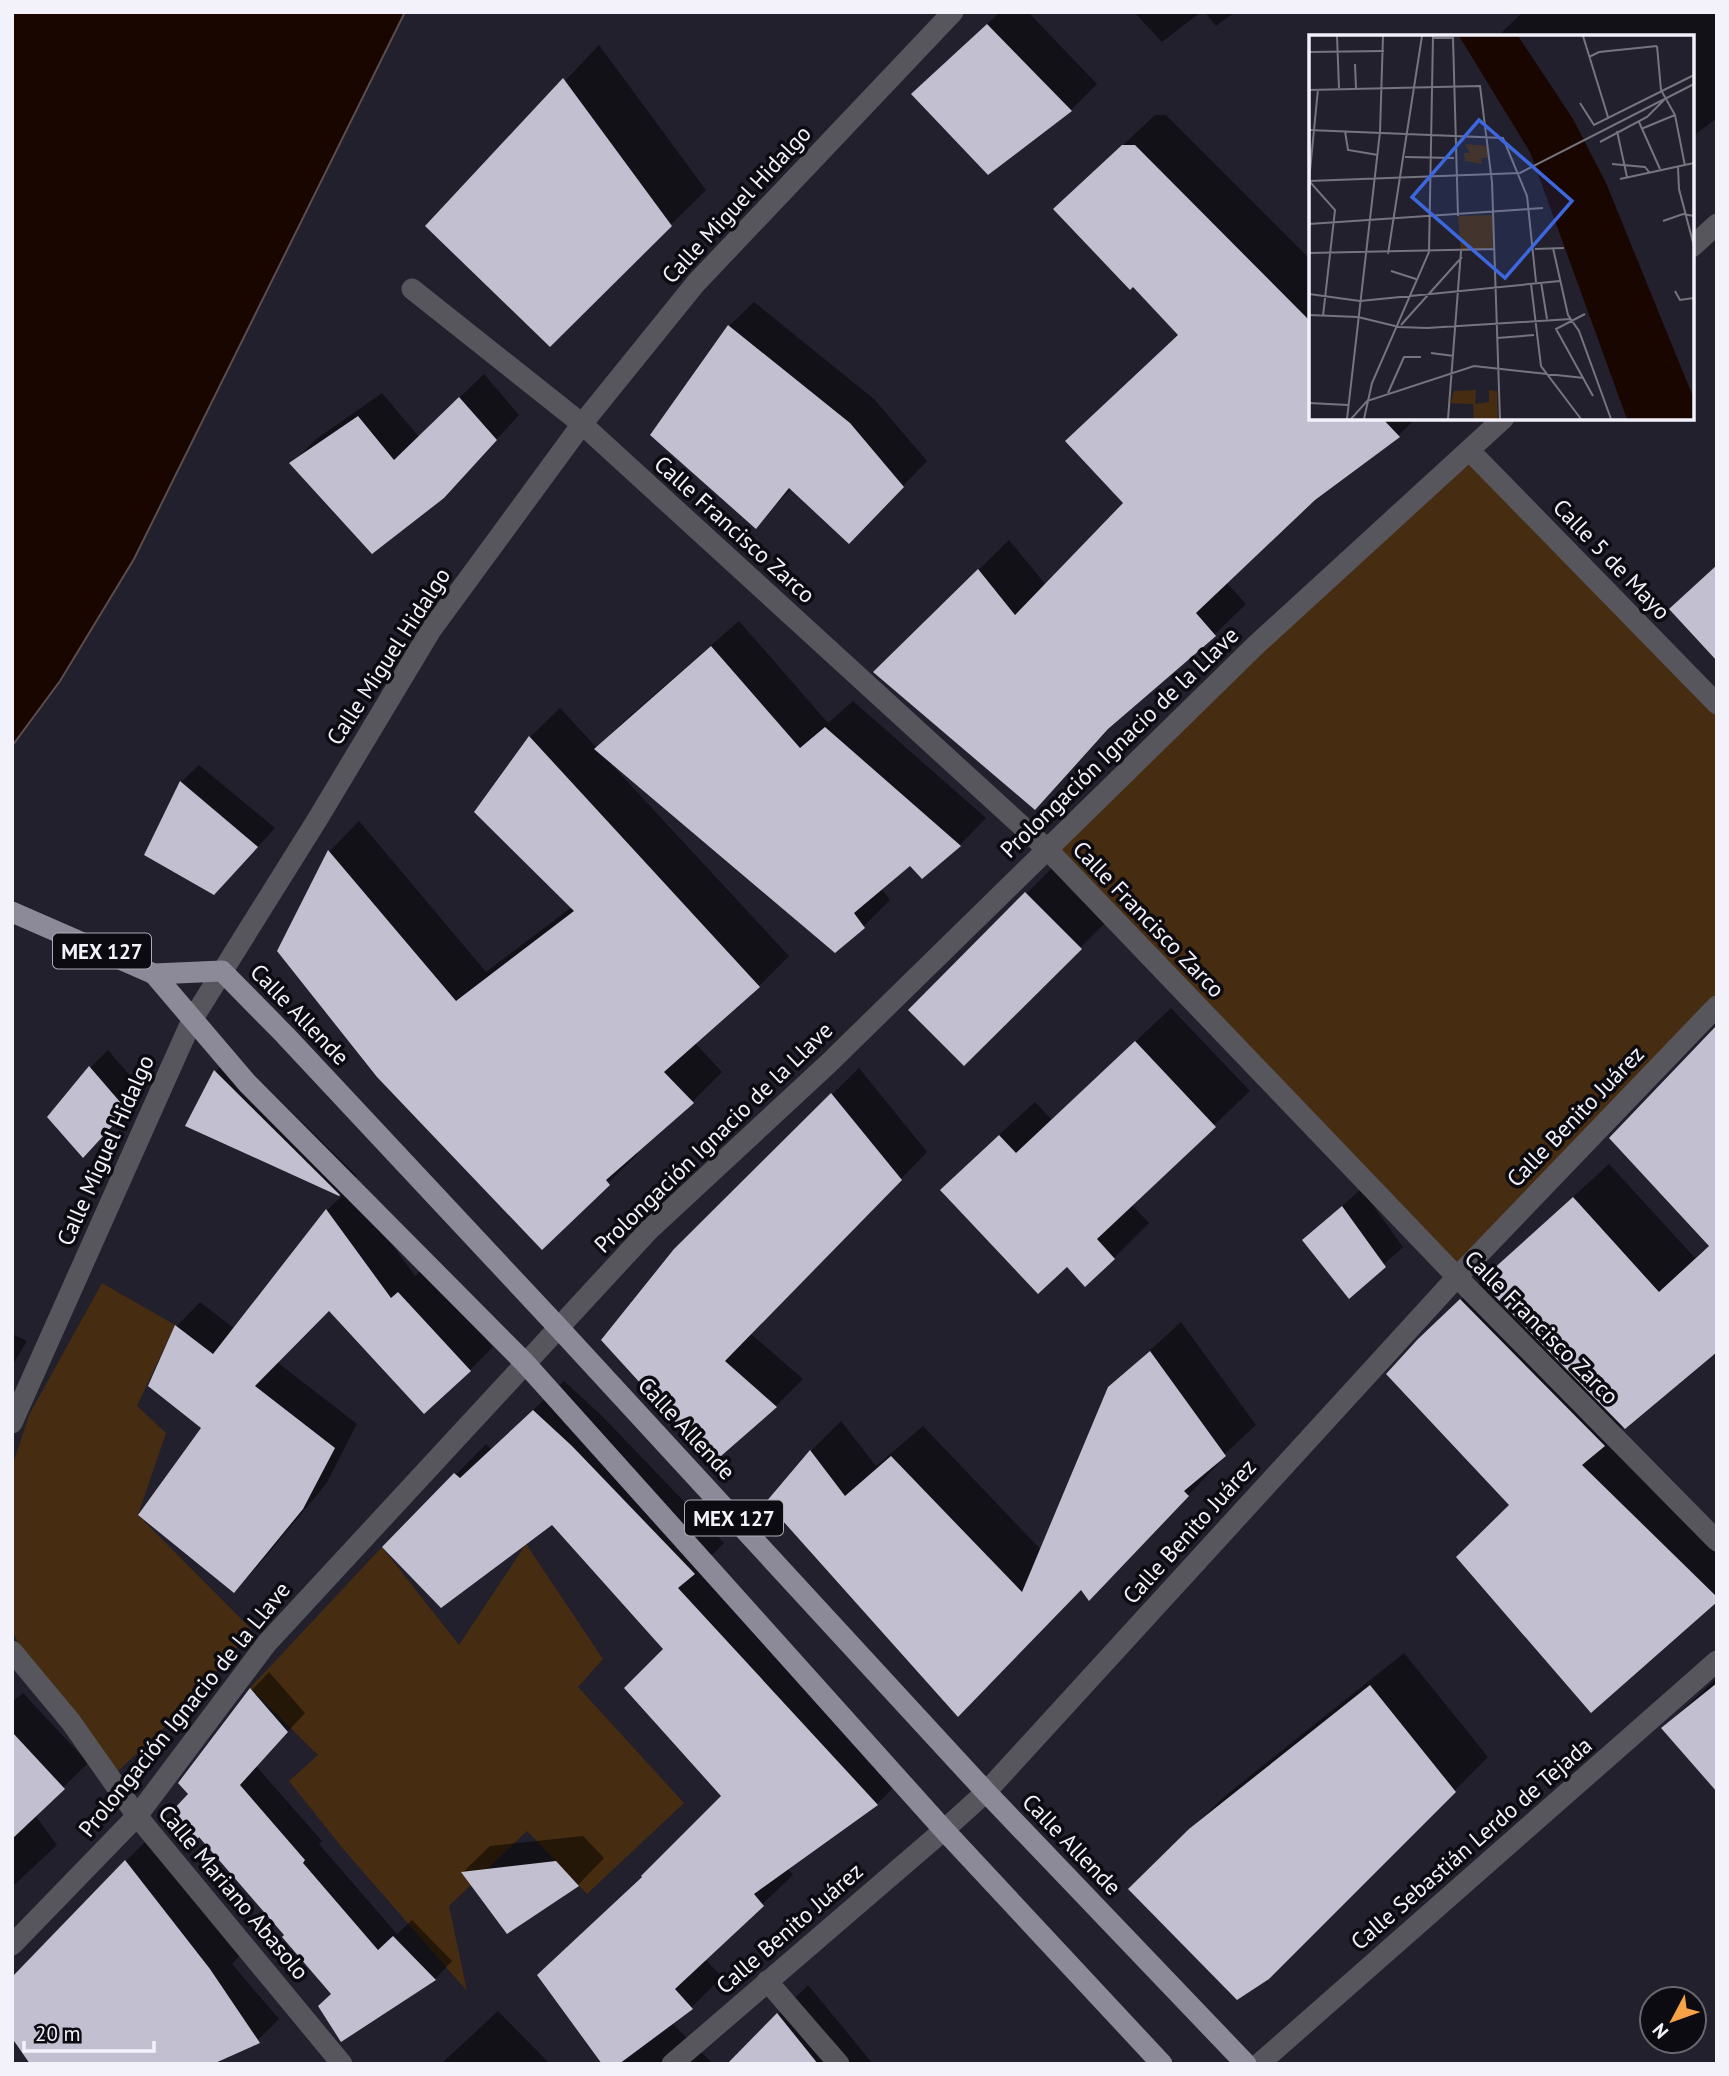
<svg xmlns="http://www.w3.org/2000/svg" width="1729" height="2076" viewBox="0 0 1729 2076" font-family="'PT Sans',sans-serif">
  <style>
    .green { fill: #462c10 }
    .water { fill: #1a0600; stroke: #5b4d4b; stroke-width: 2 }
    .shadow { fill: #0007 }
    .building { fill: #c1bfd0 }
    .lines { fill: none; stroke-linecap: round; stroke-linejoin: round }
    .minor { stroke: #57565d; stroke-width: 21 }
    .major { stroke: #8c8a98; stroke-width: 21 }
    .labels { text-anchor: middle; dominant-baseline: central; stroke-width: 7; stroke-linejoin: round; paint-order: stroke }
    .shield { fill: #0c0b11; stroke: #aeadb5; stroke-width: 2 }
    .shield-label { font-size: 21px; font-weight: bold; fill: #f3f2fb }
    .street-label { font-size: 23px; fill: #f3f2fb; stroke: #0c0b11 }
    .inset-road { fill: none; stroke: #76747f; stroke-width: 2 }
    .view { fill: #3d67dd; fill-opacity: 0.15; stroke: #3d67dd; stroke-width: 3.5 }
    .inset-edge { fill: none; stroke: #f3f2fb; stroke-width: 3.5 }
  </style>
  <rect width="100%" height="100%" fill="#22202d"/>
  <g class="green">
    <polygon points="1469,450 1717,704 1717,1006 1457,1277 1047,849"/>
    <polygon points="102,1283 175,1325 137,1406 166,1433 138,1515 252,1630 182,1711 118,1771 22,1649 12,1631 12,1467 29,1415"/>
    <polygon points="526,1544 603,1659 578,1687 684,1803 587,1894 527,1831 449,1906 467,1991 344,1850 289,1781 318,1755 250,1688 382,1547 459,1645"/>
  </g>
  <polygon class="water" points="12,12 405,12 134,559 60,681 12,746"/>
  <g class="shadow">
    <polygon points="1000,12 1028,12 1097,84 1071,110 940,68"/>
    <polygon points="1134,12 1201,12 1162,42"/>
    <polygon points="1205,12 1235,12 1216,26"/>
    <polygon points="1523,12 1717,12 1717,118 1692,137 1692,37 1497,37"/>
    <polygon points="599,45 706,190 550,344 428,226"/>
    <polygon points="1155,115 1166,115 1311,260 1311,418 1416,418 1399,435 1314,499 1226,582 1246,604 1215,634 1121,716 1034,808 876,672 1009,540 1046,585 1126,503 1180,334 1055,209"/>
    <polygon points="754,302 874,399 927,461 873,517 792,488 756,526 729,326"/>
    <polygon points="484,374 519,415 467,472 291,464 315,440 382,393 419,437"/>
    <polygon points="739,621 828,723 853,701 986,818 960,845 922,877 911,863 881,888 890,900 864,926 613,762 611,764 789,956 759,986 695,1043 722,1072 692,1102 636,1151 638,1154 542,1247 279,951 330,851 359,821 486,972 572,907 530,737 560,708 597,748 623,722"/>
    <polygon points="199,765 275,828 232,875 146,854 181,782"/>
    <polygon points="1053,867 1107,921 964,1064 910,1010"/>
    <polygon points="1171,1008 1250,1091 1131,1204 1149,1223 1114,1258 977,1155 1035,1102 1052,1120"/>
    <polygon points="1717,1028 1717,1349 1615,1433 1717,1533 1717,1600 1511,1505 1453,1307 1609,1164 1695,1258 1710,1245"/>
    <polygon points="108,1050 143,1091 100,1138 90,1068"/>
    <polygon points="233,1054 357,1176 349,1185 415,1276 422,1270 493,1347 470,1370 329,1309 277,1362 357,1424 326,1484 257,1567 234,1591 203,1427 151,1386 177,1326 200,1302 235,1329 327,1210 342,1196 187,1125 216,1071"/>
    <polygon points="859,1068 927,1152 751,1334 803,1379 776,1406 713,1461 675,1250"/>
    <polygon points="1361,1189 1403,1247 1349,1296 1305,1240"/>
    <polygon points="1181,1322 1256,1425 1216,1462 1218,1464 1119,1568 1081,1588 988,1685 768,1502 811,1451 841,1421 876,1466 923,1426 1041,1550 1109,1388"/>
    <polygon points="12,1334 27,1341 12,1366"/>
    <polygon points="564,1381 602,1416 724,1543 709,1558 907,1774 877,1804 787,1868 793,1875 705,1959 722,1977 692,2007 672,2023 713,2064 604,2064 539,1975 643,1876 723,1796 666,1649 552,1523 385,1547 486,1444 491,1449"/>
    <polygon points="1404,1653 1488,1757 1268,1978 1163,1856 1225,1796"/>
    <polygon points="269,1672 305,1713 256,1766 322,1841 319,1844 397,1934 412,1920 452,1961 435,1979 342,2040 333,1994 286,1935 190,1794 180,1783 252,1690"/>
    <polygon points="1717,1678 1717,1790 1663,1728"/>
    <polygon points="23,1693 88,1763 35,1815 57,1845 12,1887 12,1702"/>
    <polygon points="583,1836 604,1858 578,1885 463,1872 490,1846"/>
    <polygon points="149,1838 240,1956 232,1964 279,2019 256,2042 126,1861"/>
    <polygon points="808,1985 873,2064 730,2064 778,2015"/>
    <polygon points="498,2011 550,2064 441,2064"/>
  </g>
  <g class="building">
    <polygon points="987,24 1072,111 988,175 911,94"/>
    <polygon points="563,78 672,226 550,347 425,226"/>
    <polygon points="1122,145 1135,145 1311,322 1311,418 1382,418 1400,437 1315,500 1196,613 1216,636 1108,729 1035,810 873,672 978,569 1015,615 1123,503 1065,441 1178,335 1133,287 1130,290 1053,209"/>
    <polygon points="728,325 850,423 904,487 849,544 789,488 756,529 650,435"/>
    <polygon points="459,397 497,440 444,498 372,554 289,463 358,416 394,460"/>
    <polygon points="1717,565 1717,661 1669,609"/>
    <polygon points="711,646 800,748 825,727 961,846 922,879 910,866 854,913 865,928 835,953 594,749"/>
    <polygon points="529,736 760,987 664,1072 694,1103 606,1180 610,1185 542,1250 377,1077 277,951 328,850 456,1001 574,911 474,812"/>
    <polygon points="180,781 258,847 214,895 144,855"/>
    <polygon points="1025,892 1082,949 964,1066 908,1010"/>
    <polygon points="1717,1025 1717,1352 1625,1429 1480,1281 1573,1197 1659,1292 1709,1246 1609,1138"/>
    <polygon points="1135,1041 1216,1127 1097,1239 1115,1259 1085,1287 1067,1267 1038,1294 940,1190 999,1135 1016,1153"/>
    <polygon points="89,1066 127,1110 83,1158 47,1117"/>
    <polygon points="214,1070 340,1195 339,1196 185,1126"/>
    <polygon points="831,1093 902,1180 725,1361 777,1407 713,1463 601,1340 674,1249"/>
    <polygon points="1342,1206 1386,1267 1349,1299 1302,1240"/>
    <polygon points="326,1209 391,1298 398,1292 471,1371 424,1414 329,1311 255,1386 335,1448 303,1509 234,1593 138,1515 201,1428 148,1386 175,1325 213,1354"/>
    <polygon points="1460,1299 1605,1446 1582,1465 1717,1597 1717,1602 1591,1713 1456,1557 1509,1505 1386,1374 1418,1339"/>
    <polygon points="1150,1351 1226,1456 1184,1491 1189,1496 1089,1601 1081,1590 958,1717 766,1502 810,1450 845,1496 891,1456 1022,1592 1108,1387"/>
    <polygon points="533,1410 572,1446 695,1574 678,1588 878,1805 754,1894 764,1906 675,1989 693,2009 619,2064 602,2064 537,1975 642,1877 641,1876 721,1796 624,1688 663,1649 552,1525 441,1608 382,1547 454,1473 460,1478"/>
    <polygon points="1717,1683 1717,1792 1661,1728"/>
    <polygon points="1370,1685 1456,1792 1269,1979 1237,2000 1128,1889 1189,1829"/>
    <polygon points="250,1688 288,1732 240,1785 305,1860 303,1863 378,1950 393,1936 436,1980 341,2042 318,2006 331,1994 282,1937 284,1935 199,1837 197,1840 172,1811 188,1794 178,1783"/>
    <polygon points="12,1732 65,1789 12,1839"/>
    <polygon points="125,1860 210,1969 260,2043 213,2064 30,2064 12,2038 12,1977"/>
    <polygon points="556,1861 579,1886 507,1934 461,1872"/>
    <polygon points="777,2013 818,2064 727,2064"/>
  </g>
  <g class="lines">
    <g class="minor">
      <polyline points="1692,247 1717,224"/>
      <polyline points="412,289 582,424 1047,849 1457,1277 1717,1541"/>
      <polyline points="1469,450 1717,704"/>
      <polyline points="12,1423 192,1020 317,820 431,630 582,424 696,283 953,12"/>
      <polyline points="12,1651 71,1722 137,1816 342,2064"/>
      <polyline points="12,1945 137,1816 267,1643 649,1230 829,1063 1256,645 1504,418"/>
      <polyline points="767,1981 839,2064"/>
      <polyline points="672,2064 944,1830 986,1792 1457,1277 1717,1006"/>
      <polyline points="1259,2064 1717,1661"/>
    </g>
    <g class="major">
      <polyline points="12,912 154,974 222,971 285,1035 558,1327 986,1792 1246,2064"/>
      <polyline points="154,974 247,1083 525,1363 944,1830 1162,2064"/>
    </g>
  </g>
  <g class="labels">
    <g class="shield">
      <rect x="53" y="933.5" width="98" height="35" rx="5"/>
      <rect x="685" y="1500.5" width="98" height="35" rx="5"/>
    </g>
    <g class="shield-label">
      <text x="102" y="951">MEX 127</text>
      <text x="734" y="1518">MEX 127</text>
    </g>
    <g class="street-label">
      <text transform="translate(736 204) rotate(-47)">Calle Miguel Hidalgo</text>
      <text transform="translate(735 529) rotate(42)">Calle Francisco Zarco</text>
      <text transform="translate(1612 559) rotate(46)">Calle 5 de Mayo</text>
      <text transform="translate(388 656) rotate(-57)">Calle Miguel Hidalgo</text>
      <text transform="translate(1119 742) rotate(-44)">Prolongación Ignacio de la Llave</text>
      <text transform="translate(1149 919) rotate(46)">Calle Francisco Zarco</text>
      <text transform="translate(300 1014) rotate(46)">Calle Allende</text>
      <text transform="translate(1575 1116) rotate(-46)">Calle Benito Juárez</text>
      <text transform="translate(713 1137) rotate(-44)">Prolongación Ignacio de la Llave</text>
      <text transform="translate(105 1150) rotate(-66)">Calle Miguel Hidalgo</text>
      <text transform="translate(1542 1327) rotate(45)">Calle Francisco Zarco</text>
      <text transform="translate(687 1428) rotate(47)">Calle Allende</text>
      <text transform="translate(1189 1531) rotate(-48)">Calle Benito Juárez</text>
      <text transform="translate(184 1709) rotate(-51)">Prolongación Ignacio de la Llave</text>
      <text transform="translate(1471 1843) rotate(-41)">Calle Sebastián Lerdo de Tejada</text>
      <text transform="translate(1072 1844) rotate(46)">Calle Allende</text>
      <text transform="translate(234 1892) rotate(50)">Calle Mariano Abasolo</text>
      <text transform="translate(789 1928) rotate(-41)">Calle Benito Juárez</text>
    </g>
  </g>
  <g transform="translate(1309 35)">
    <rect width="385" height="385" fill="#22202d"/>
    <path d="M156,109L178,111L179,123H172L173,129L156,126L155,118H161ZM184,180L186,214L152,216L149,181ZM167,355L166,369L180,367V355L188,356L189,384H165L164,369L142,368L145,356Z" fill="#462c10"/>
    <path d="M150,1H209L264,84L297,148L385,364V384H318L221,117Z" fill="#1a0600"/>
    <path class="inset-road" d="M28,1L30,53M274,1L299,82M124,3H144L149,181M348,11L352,55L366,80L376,131M0,17L75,16M280,22L290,17L348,11M46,29L47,53M9,54L0,146L26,175L14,281M0,55L171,51L183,147L191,384M271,68L285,90L385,40M330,87L351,134M332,94L366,80M0,95L194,103L218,161L227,247M36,96L39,115L69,120M308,96L318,142M291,107L338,82L355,65M96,122L145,123M303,129L336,132L340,137M369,132L370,154L385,211M311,144L385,128M0,146L211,138L385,49M354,186L374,179L385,181M0,189L234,173M244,213L259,280L270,296L302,384M226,214L255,213M0,218L186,214M79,219L113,1M82,236L107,244M232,247L238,284M222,249L232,331L272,384M366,256L371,265L385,263M0,259L51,266L251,246M276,279L247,294L284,361M0,280L49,282L90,292L118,293L262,284M92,290L153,222M188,303L225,300M122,318L145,321M79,358L95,322H112M0,368L39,370M38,384L71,97L74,1M42,384L58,366L165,331L275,343M55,384L63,348L120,217L124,1M139,384L152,216"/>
    <path class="view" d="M170,85L263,166L196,243L103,162Z"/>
    <rect width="385" height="385" class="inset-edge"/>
  </g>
  <rect width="1729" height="2076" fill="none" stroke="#f3f2fb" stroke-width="28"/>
  <g transform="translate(1673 2020) rotate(229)"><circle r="33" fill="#0c0b11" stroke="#68676f" stroke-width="2"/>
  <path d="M0-5L12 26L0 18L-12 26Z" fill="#f6a247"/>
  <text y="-10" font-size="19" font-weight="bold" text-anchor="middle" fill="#f3f2fb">N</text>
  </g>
  <path d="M24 2041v10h130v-10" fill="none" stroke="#f3f2fb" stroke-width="3.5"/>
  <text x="35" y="2041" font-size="21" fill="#f3f2fb" stroke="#0c0b11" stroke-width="5" paint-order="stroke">20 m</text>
</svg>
